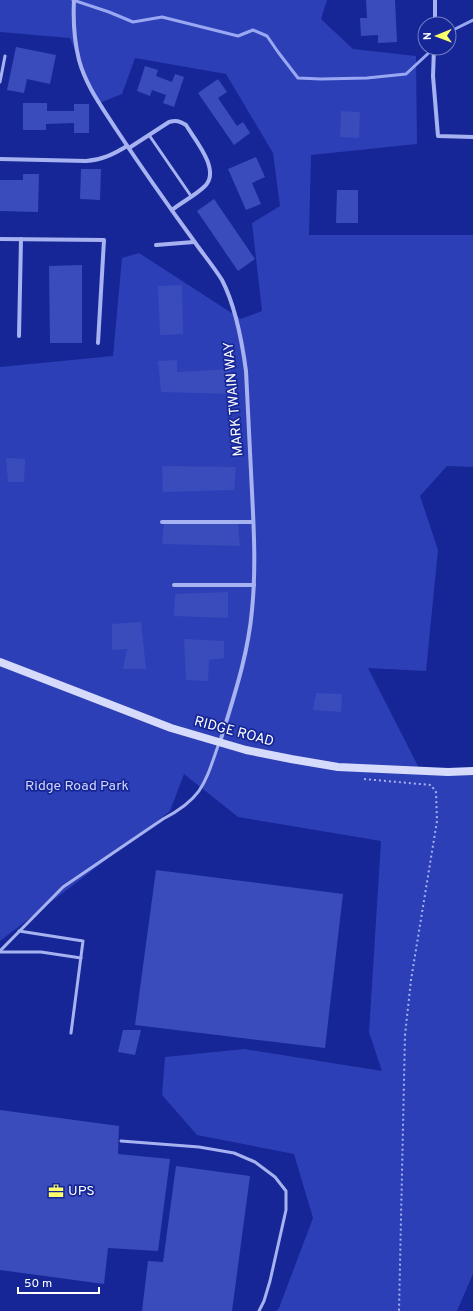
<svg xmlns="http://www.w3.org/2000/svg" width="473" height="1311" viewBox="0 0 473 1311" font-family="Overpass,sans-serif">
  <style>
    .green { fill: #2c3fb6 }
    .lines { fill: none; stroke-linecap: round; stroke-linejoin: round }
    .stream { stroke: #9aa8f4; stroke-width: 3 }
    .building { fill: #3a4cbc }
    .path { stroke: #a7b2f1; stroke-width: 2; stroke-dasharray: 2 3; stroke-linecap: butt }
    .lane { stroke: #a7b2f1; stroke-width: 3 }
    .street { stroke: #a7b2f1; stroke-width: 4 }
    .secondary { stroke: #d6dbfc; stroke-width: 8 }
    .labels { text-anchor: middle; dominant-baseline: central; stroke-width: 3.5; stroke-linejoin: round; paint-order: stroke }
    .street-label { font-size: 14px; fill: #fff; stroke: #162696 }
    .park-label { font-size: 14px; fill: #cfd5fc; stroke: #162696 }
    .poi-label { font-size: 14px; fill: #fff; stroke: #162696; text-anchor: start }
  </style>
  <rect width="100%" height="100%" fill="#162696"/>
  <polygon class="green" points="0,0 327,0 321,19 353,49 416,56 417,144 311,155 309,235 473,235 473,467 447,466 420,496 438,550 426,671 368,668 419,768 473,771 473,1274 457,1311 276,1311 279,1308 313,1218 294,1154 197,1135 162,1095 165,1057 244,1049 382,1071 369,1032 381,841 238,817 184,774 170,811 0,941 0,367 113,356 122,258 139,253 241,319 262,311 252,223 280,206 273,153 226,74 135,58 122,94 97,104 70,38 0,32"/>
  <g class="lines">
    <g class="stream">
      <polyline points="73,0 109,12 133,22 162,17 238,36 253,30 267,36 278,52 298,78 321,79 367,78 406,74 434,48"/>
      <polyline points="449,34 455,29 473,20"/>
    </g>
  </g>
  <g class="building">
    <polygon points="366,0 395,0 397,42 378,43 378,35 361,36 360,18 367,18"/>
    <polygon points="16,47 56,55 50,84 27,79 24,93 7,90"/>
    <polygon points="145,66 158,70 156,76 172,82 175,74 184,77 174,107 163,103 166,95 152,90 150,96 137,91"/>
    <polygon points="218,79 227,92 218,98 237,126 243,122 250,133 234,145 198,93"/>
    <polygon points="23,103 47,103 47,111 74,111 74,104 89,104 89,133 74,133 74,123 46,124 46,130 23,130"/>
    <polygon points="341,111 360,112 359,138 340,137"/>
    <polygon points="256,157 265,177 252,183 261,204 246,210 228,169"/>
    <polygon points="81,169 101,169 100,200 80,199"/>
    <polygon points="23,174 39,174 38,212 0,211 0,180 23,180"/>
    <polygon points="337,190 358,190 358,223 336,223"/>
    <polygon points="214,199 255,259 238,271 197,211"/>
    <polygon points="82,265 82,343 50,343 49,266"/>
    <polygon points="182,285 183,334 160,335 158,286"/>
    <polygon points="177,360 177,372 231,369 231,394 161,392 158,361"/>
    <polygon points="6,458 25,459 24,482 8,482"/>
    <polygon points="162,466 236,467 234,490 163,492"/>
    <polygon points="164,523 238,524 240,546 162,544"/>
    <polygon points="228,592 228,618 174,616 175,594"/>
    <polygon points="141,622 146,669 123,669 127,649 112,650 112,624"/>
    <polygon points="184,639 224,641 224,658 209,660 208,681 186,680"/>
    <polygon points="316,693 342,694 341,712 313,710"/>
    <polygon points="156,870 343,894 325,1048 135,1025"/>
    <polygon points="123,1030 141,1030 135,1055 118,1052"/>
    <polygon points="0,1110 119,1126 118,1154 170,1159 158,1251 108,1248 104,1284 0,1270"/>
    <polygon points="176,1166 250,1176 232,1311 142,1311 148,1261 163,1262"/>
  </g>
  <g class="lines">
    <polyline class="path" points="364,779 431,785 436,792 437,821 411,980 405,1035 399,1311"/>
    <g class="lane">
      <polyline points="0,82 5,56"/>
      <polyline points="149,135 191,196"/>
      <polyline points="19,931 83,941 71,1033"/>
      <path d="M0,951L63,887L163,819C203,798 205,783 219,743"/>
      <polyline points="0,952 41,952 81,958"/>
      <polyline points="121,1141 199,1147 234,1153 255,1162 275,1177 286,1191 286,1210 270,1281 264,1301 259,1311"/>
    </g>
    <g class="street">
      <path d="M74,0C73,20 74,40 79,60C86,86 102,107 116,129C141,167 167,204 194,241C203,254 214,267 222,280C236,307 242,341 246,371C248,411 250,451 252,492C254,531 256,571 252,610C248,656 233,699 220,742"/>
      <polyline points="435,24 435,0"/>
      <polyline points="434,48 433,76 438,136 473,137"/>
      <path d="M129,148L169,122C176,120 180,121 186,125C195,140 221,170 205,186C196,195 182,202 172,210"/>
      <path d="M0,159L86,161C102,160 114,154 127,146"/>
      <polyline points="0,239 104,240 98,343"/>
      <polyline points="156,245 194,242"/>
      <polyline points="19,336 21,239"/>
      <polyline points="162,522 253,522"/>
      <polyline points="174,585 254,585"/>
    </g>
    <polyline class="secondary" points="0,662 171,728 246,750 291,759 338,767 448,772 473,771"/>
  </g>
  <defs>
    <g id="office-bare" transform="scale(1.2)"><path d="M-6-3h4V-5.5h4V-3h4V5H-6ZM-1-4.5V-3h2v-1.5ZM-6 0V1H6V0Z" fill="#fcff68" stroke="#162696" stroke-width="2.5" paint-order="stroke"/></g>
  </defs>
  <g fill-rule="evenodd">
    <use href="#office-bare" x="56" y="1191"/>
  </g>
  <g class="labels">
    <g class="street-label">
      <text transform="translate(234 399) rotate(-95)">MARK TWAIN WAY</text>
      <text transform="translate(234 732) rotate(15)">RIDGE ROAD</text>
    </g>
    <g class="park-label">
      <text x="77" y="786">Ridge Road Park</text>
    </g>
    <g class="poi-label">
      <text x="68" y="1191">UPS</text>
    </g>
  </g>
  <g transform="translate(437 36) rotate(269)"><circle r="19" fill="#162696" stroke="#737dc0"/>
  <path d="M0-3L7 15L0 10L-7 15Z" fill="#fcff68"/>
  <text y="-6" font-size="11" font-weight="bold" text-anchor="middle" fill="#ffffff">N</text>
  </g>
  <path d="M18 1287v6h81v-6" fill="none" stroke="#ffffff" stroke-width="2"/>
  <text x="24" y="1287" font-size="12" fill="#ffffff" stroke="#162696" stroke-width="3" paint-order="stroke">50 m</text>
</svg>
